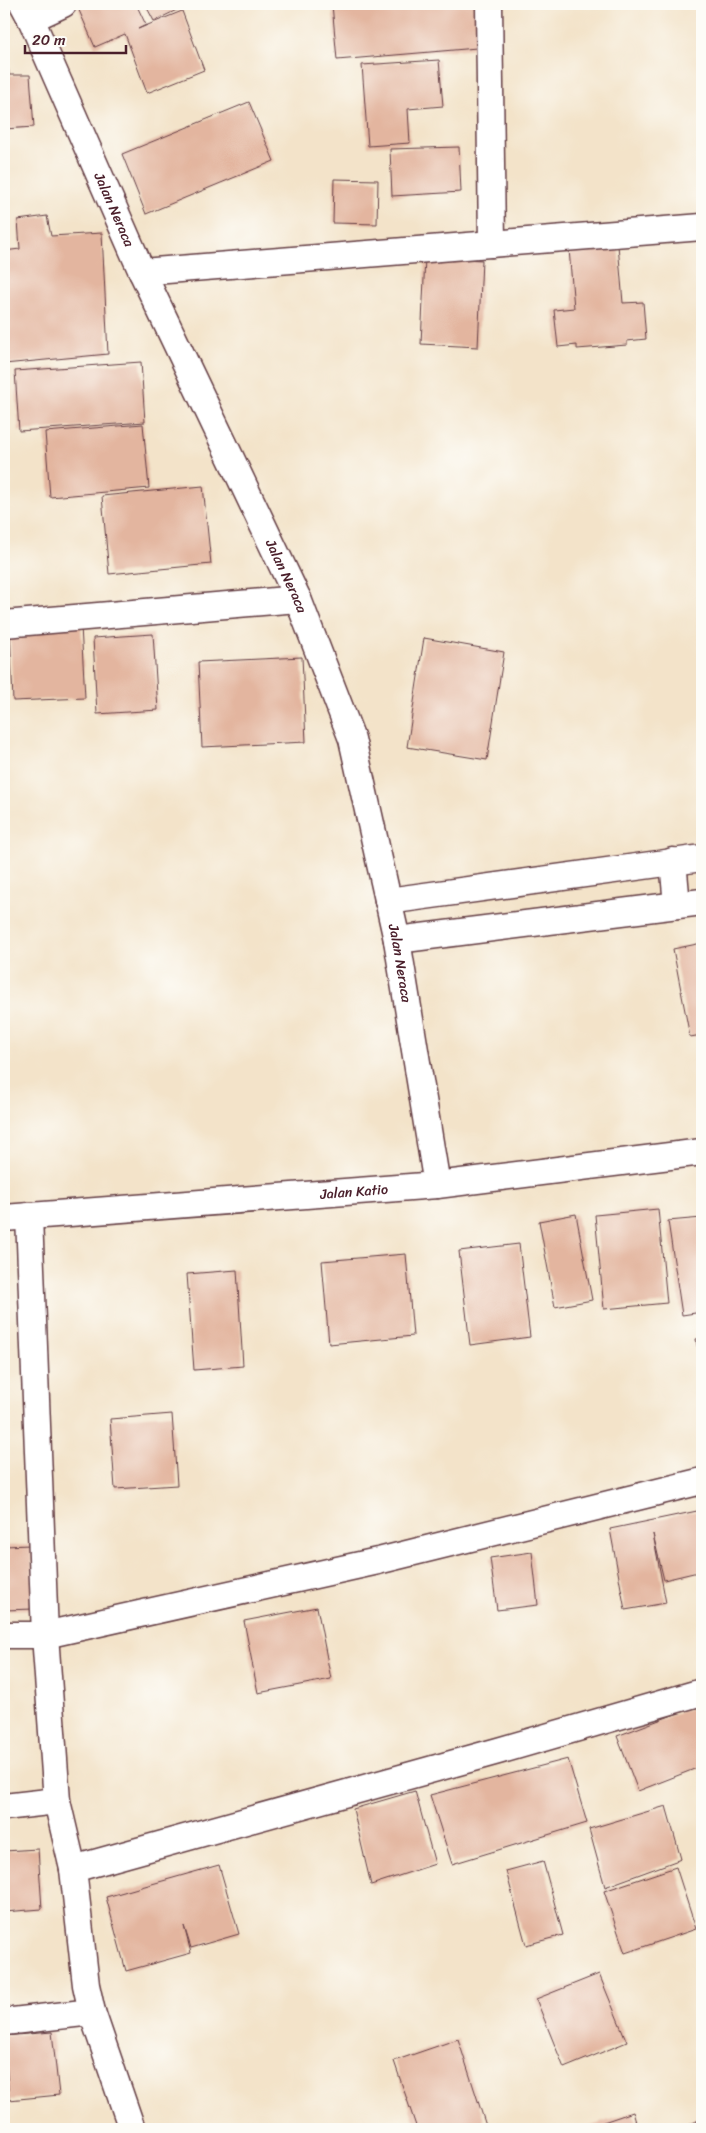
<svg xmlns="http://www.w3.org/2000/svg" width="706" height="2133" viewBox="0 0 706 2133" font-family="Sriracha,sans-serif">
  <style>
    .building { fill: #e3b59f }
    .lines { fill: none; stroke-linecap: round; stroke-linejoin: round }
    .minor-casing { stroke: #633c43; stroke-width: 29 }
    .minor { stroke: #fff; stroke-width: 26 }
    .labels { text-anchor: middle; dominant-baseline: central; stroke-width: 4; stroke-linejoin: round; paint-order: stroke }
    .street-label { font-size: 14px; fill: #4a1f2b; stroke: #fdfcf7 }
  </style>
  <rect width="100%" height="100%" fill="#fdfcf7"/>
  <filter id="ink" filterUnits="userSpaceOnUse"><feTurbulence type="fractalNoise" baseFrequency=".02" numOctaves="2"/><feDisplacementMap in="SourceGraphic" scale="10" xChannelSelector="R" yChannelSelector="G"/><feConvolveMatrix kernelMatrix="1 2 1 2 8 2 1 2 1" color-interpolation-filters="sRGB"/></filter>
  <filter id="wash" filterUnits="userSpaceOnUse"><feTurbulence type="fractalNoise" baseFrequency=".0096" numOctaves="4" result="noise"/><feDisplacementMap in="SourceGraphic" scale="20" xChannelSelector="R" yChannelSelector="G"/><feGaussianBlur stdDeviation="1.12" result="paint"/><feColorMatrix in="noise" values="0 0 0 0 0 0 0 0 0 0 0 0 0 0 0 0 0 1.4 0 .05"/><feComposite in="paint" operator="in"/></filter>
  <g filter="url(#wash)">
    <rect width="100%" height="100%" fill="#f3e3c9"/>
    <g id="blocks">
      <g class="building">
        <polygon points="89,4 136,4 146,25 138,29 182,11 204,70 147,93 125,34 95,47 78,8"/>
        <polygon points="145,4 189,4 154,21"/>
        <polygon points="332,4 477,4 477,48 337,60"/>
        <polygon points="4,14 9,75 30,75 34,127 4,129"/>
        <polygon points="439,60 443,106 408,109 410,143 368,146 362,65"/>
        <polygon points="249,102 274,161 146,214 122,154"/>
        <polygon points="459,147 461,192 392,196 390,149"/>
        <polygon points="334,179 378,180 377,224 333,223"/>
        <polygon points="47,216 51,236 102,233 108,354 4,364 4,251 20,249 18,220"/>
        <polygon points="618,245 623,303 643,302 646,339 627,341 627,345 577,349 577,345 558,347 554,310 574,308 569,249"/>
        <polygon points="425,257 482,260 478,347 421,344"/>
        <polygon points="141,362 145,422 19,431 15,371"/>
        <polygon points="143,424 149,488 50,497 45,432"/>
        <polygon points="203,486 211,564 109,574 102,496"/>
        <polygon points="81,626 85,698 13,701 10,630"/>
        <polygon points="153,634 158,710 97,714 93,638"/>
        <polygon points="424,638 504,652 487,760 407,747"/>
        <polygon points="302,657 306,742 202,747 198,662"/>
        <polygon points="702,943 702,1035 690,1037 673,949"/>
        <polygon points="658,1209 667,1303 604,1309 595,1215"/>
        <polygon points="576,1214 592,1300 555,1307 539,1221"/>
        <polygon points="702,1218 702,1312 682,1315 668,1221"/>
        <polygon points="519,1244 530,1337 470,1345 459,1251"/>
        <polygon points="406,1254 413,1336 329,1344 322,1261"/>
        <polygon points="237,1270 243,1366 194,1370 187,1274"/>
        <polygon points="702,1338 702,1368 701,1368 696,1339"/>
        <polygon points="172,1414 177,1485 115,1489 110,1419"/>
        <polygon points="702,1510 702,1571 664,1580 653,1534 666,1603 625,1610 610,1529"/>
        <polygon points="31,1545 34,1609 4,1610 4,1546"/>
        <polygon points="532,1552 538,1605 497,1610 490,1558"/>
        <polygon points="317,1607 331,1679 258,1693 244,1621"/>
        <polygon points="702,1704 702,1766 638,1791 617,1736"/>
        <polygon points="568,1759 587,1823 452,1864 430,1795"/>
        <polygon points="415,1791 435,1864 371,1885 353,1809"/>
        <polygon points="666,1806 681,1859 605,1887 589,1829"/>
        <polygon points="38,1849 42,1909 4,1912 4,1851"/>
        <polygon points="543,1861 563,1935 526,1945 506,1871"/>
        <polygon points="219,1865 239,1934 191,1948 184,1926 191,1953 126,1971 106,1897"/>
        <polygon points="676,1867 696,1929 625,1953 604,1891"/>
        <polygon points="599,1974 627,2042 564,2068 536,1999"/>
        <polygon points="52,2032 59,2095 9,2100 4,2036"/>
        <polygon points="458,2039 487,2129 417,2129 394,2061"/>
        <polygon points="633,2112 638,2129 583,2129"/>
        <polygon points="702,2118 702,2129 691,2129 689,2125"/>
      </g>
    </g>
  </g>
  <g filter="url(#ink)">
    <use href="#blocks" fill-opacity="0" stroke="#633c43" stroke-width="1"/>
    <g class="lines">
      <g class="minor-casing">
        <g id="minor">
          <path id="s1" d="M23,4L31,19L142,272L298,599L352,739L397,940L437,1185"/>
          <polyline points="489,4 492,244"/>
          <polyline points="31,19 63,4"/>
          <polyline points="142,272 702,227"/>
          <polyline points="4,624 298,599"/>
          <polyline points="673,861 677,905"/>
          <polyline points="388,901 702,858"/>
          <polyline points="397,940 702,902"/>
          <polyline points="29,1216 45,1635 57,1801 73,1869 86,1985 92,2012 132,2129"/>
          <path id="s2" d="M4,1218L437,1185L702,1152"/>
          <polyline points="4,1635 45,1635 378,1561 702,1481"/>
          <polyline points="4,1807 57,1801"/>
          <polyline points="73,1869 498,1751 702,1692"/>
          <polyline points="4,2022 92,2012"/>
        </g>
      </g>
      <use href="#minor" class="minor"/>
    </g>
  </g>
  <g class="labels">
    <g class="street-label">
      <text stroke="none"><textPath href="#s1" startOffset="225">Jalan Neraca</textPath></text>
      <text stroke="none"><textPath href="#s1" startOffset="630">Jalan Neraca</textPath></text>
      <text stroke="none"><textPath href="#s1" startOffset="1035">Jalan Neraca</textPath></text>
      <text stroke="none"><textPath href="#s2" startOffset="351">Jalan Katio</textPath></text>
    </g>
  </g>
  <rect width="706" height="2133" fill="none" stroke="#fdfcf7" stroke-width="20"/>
  <path d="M25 45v8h101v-8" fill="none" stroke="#4a1f2b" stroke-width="2.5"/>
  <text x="32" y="45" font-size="15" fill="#4a1f2b" stroke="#fdfcf7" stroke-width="4" paint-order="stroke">20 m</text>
</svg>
